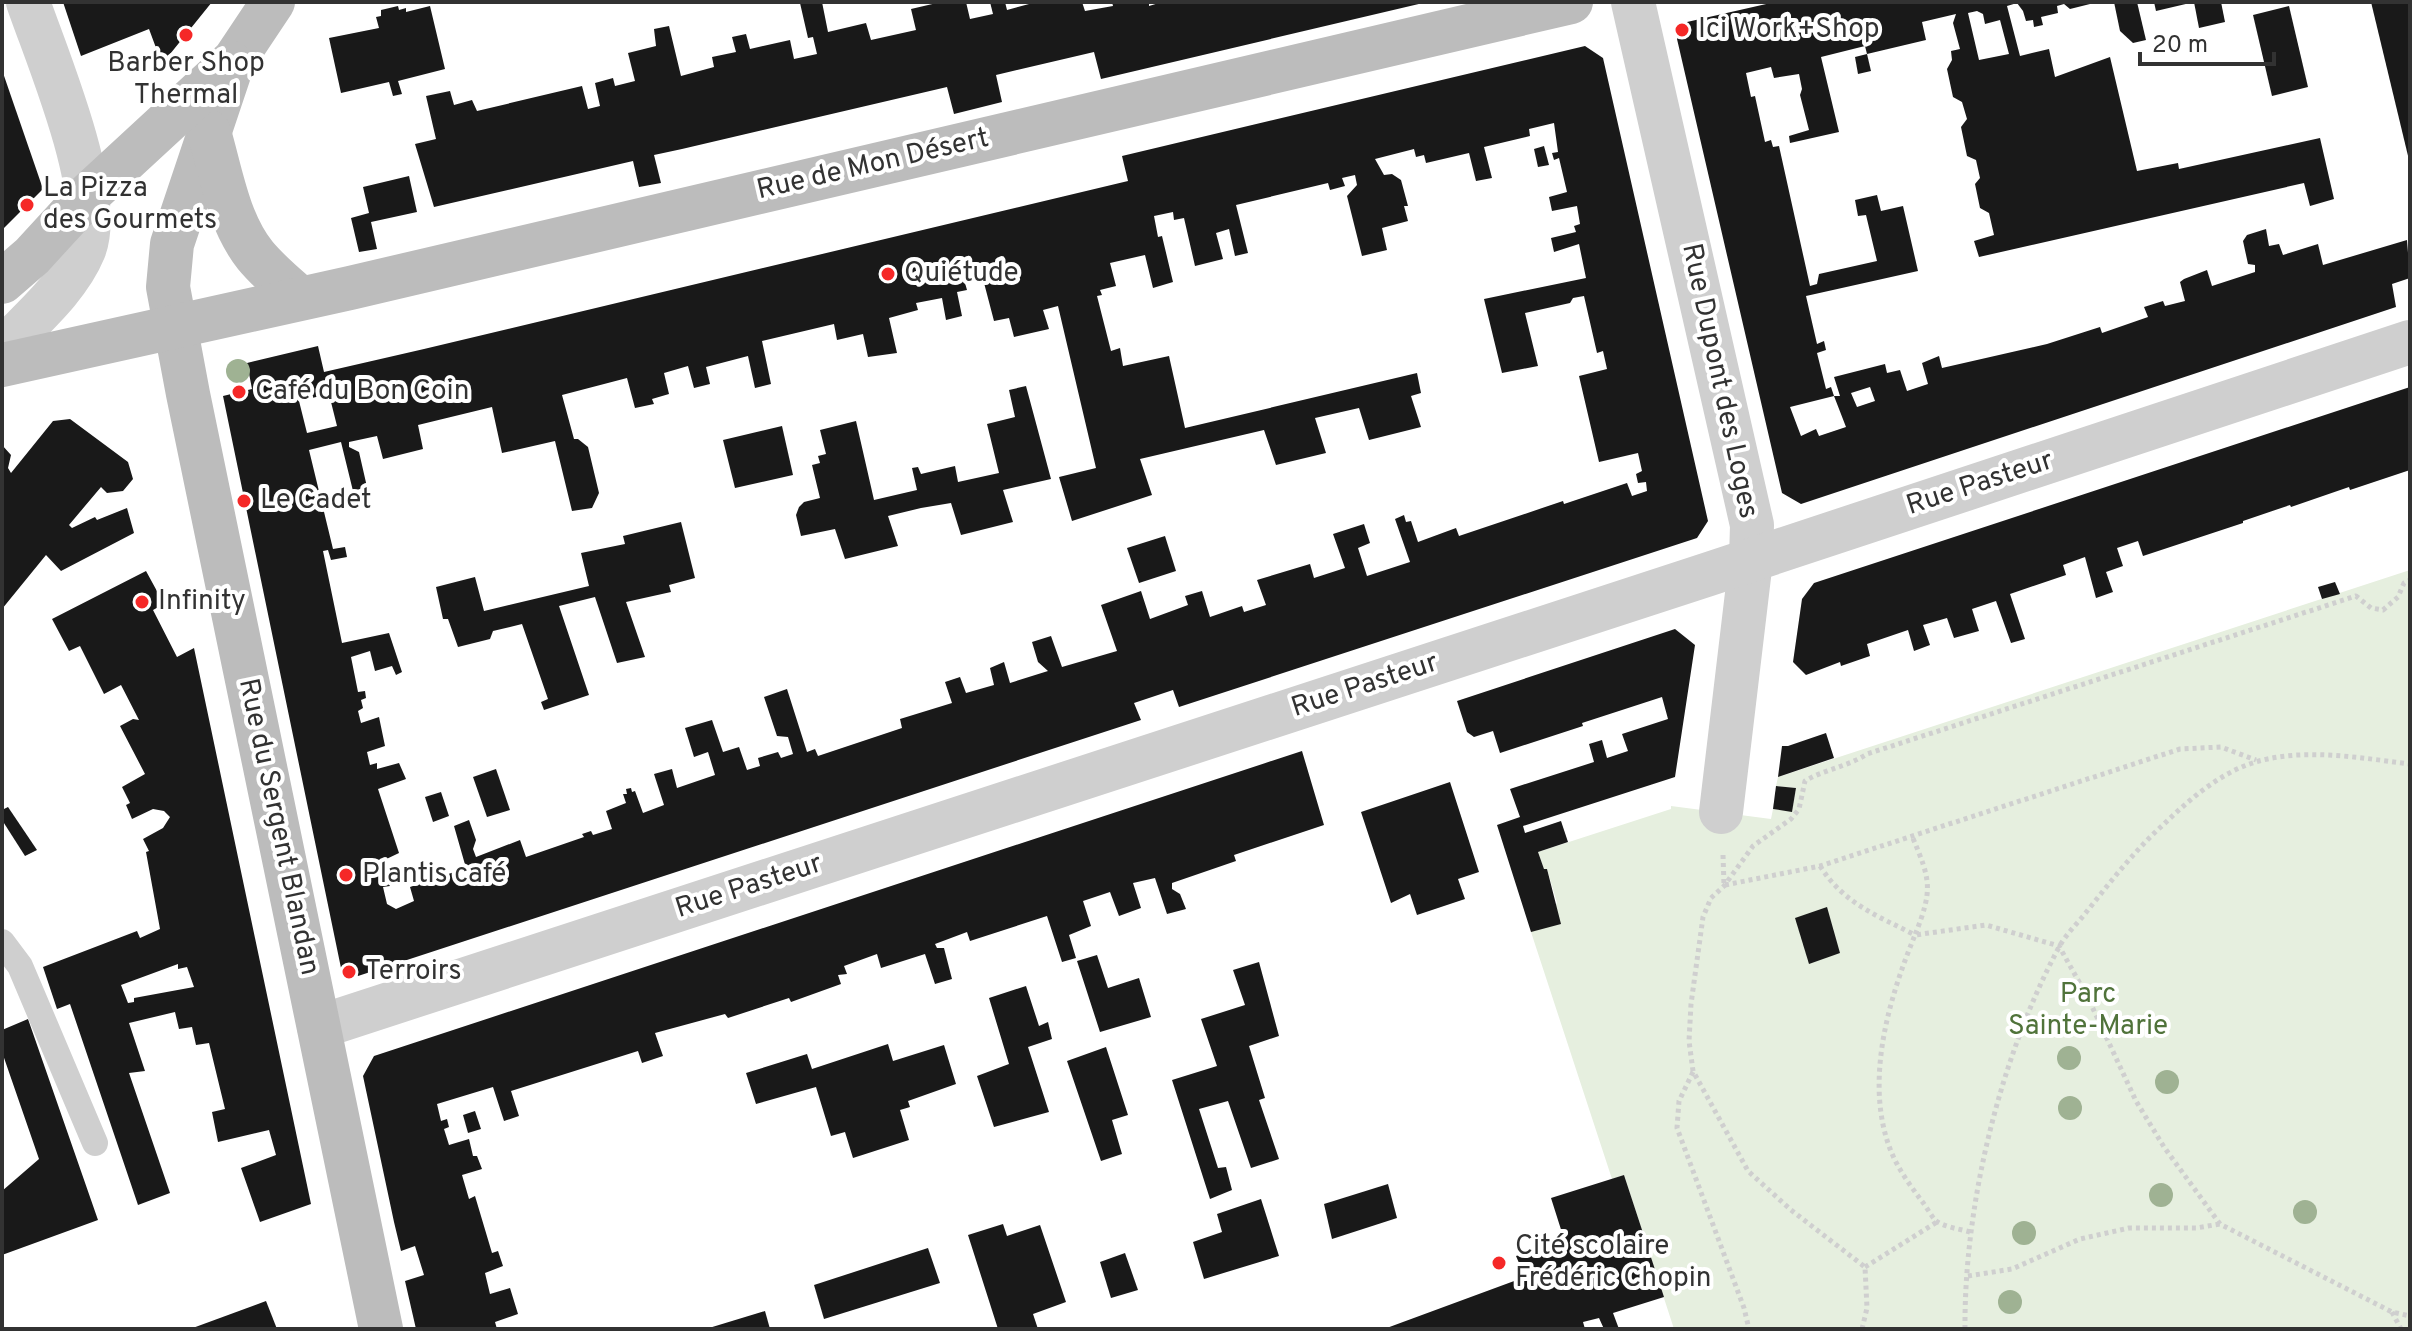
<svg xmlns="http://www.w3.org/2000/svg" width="2412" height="1331" viewBox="0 0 2412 1331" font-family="Overpass,sans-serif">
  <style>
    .green { fill: #e6efdf }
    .building { fill: #191919; fill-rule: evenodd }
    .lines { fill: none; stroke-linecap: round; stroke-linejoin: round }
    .path { stroke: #cfcfcf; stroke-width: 5; stroke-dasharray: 4 4; stroke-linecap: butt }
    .lane { stroke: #cfcfcf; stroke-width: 26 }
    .street { stroke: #cfcfcf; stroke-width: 44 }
    .secondary { stroke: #bcbcbc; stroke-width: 44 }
    .tree { fill: #9fb293 }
    .poi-dot { fill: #f52827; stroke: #fff; stroke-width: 3 }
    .labels { text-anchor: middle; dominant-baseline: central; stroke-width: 8; stroke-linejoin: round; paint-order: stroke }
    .poi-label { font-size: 28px; fill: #323232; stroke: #fff; text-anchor: start }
    .street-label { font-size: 28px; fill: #323232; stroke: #fff }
    .park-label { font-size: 28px; fill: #50733a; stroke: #fff }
  </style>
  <rect width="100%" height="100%" fill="#fff"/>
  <polygon class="green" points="2410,570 2410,1329 1674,1329 1624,1175 1612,1179 1531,932 1557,903 1547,869 1544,869 1538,852 1671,809 1671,806 1771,819 1773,809 1792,811 1796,788 1776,786 1778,777"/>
  <g class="building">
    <polygon points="63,2 212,2 162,64 149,29 81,56"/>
    <polygon points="806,2 822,2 828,32 866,23 871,40 916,30 911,9 941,2 966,2 970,19 993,14 990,2 1005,2 1007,10 1029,4 1029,2 1082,2 1085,11 1113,6 1112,2 1149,2 1149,6 1162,2 1423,3 1101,79 1094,52 996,75 1002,102 954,114 947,87 682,149 654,155 661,183 639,187 633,161 434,207 415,144 436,139 426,96 450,91 454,105 472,100 477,111 582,86 588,109 600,106 595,83 613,78 615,86 635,81 628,53 656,46 654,29 669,26 681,76 714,67 712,57 736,52 732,37 746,34 750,49 790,40 794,59 817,54 813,37 808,38 800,3"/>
    <path d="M1775,2H2098L2070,9L2064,4L2057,6L2058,13L2041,17L2043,25L2034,27L2033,20L2026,21L2023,11L2017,3L2007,6L2020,56L2049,49L2055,77L2110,57L2137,171L2178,163L2179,169L2320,138L2334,199L2310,206L2304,183L1979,257L1974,241L1994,235L1989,213L1980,208L1975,184L1980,178L1976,160L1967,156L1961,127L1967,119L1962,102L1953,97L1947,69L1952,60L1951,51L1960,49L1953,23L1956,14L1922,22L1926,40L1867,54L1865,46L1821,57L1839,132L1790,143L1789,136L1809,130L1800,95L1802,89L1799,74L1774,78L1771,67L1746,73L1751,97L1755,96L1765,142L1771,140L1773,147L1779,146L1810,286L1817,284L1819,274L1877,261L1866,215L1858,216L1855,200L1877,195L1881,211L1903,206L1918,271L1806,296L1817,344L1824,341L1826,350L1817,353L1826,389L1831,387L1834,396L1790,407L1801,436L1816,429L1819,436L1846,427L1834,396H1840L1834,377L1885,364L1887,373L1900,370L1907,391L1928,384L1922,363L1939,356L1942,368L2047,344L2100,327L2102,333L2148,317L2144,307L2163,301L2165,306L2185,301L2180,282L2184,279L2207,270L2212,286L2255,272V265L2248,264L2243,241L2247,235L2266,229L2269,246L2279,244L2283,255L2318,244L2323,265L2407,240L2410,278L2392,284L2396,307L1801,504L1782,493L1677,39L1687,22ZM1977,11L1983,14L1985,24L2000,20L2009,54L1979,60L1968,13ZM1870,387L1875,401L1857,407L1851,393Z"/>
    <polygon points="2114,2 2137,2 2146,40 2133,43 2120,31"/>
    <polygon points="2154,2 2190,2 2190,3 2156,11"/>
    <polygon points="2194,2 2221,2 2225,22 2199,28"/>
    <polygon points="2371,2 2410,2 2410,160 2409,160"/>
    <polygon points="398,6 399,10 406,8 406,12 430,6 445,69 398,81 402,94 393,96 389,82 341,93 329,38 379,28 376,17 381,16 381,10"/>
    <polygon points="2289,6 2308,87 2272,96 2253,15"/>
    <path d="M1585,46L1603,58L1642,230L1708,521L1697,538L1179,707L1173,690L1134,703L1141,720L358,976L341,968L223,396L252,389L247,363L318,346L324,372L424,349L1128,181L1122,156ZM1554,123L1558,152L1552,153L1554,160L1559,158L1567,192L1549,197L1552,211L1577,206L1580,224L1574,226L1576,232L1551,238L1554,252L1579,244L1586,278L1484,299L1502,373L1538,366L1525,313L1570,303L1573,298L1584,296L1597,353L1603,351L1607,369L1579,376L1599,462L1638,453L1642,471L1636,474L1638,483L1646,482L1647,491L1632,496L1627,483L1564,504L1563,501L1459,536L1456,528L1418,542L1411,521L1406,522L1404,515L1395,519L1410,562L1367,576L1358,548L1370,543L1364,524L1333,534L1345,568L1314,578L1310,564L1257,580L1266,605L1244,612L1242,606L1210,617L1202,591L1185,596L1188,605L1150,619L1141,591L1101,605L1117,651L1062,667L1051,636L1032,642L1038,662L1048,671L1010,683L1004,662L990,668L994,685L966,693L960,677L945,682L952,703L900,719L902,728L818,756L815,749L807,752L787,689L764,697L777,736L788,737L793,754L781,758L778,752L758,758L760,766L747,770L739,747L723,752L712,720L685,728L694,757L708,752L715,775L677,788L672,769L654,774L664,805L643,813L635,791L632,792L631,788L626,789L627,794H623L626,803L606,811L612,829L593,835L591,831L582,834L584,837L526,857L520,840L476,857L473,849L476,840L469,820L454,826L466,868L410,887L414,901L396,909L387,904L383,887L390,886L389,878H381L378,863L399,853L378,789L406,779L399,763L377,769V763L370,765L367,752L385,746L379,717L361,723L358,711L363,708L361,700L366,698L365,691L358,692L351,657L370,651L375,671L392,666L396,675L402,672L389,633L342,643L323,551L328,550L331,560L347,557L345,547L333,549L309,450L341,442L353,491L367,487L359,452L349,447V442L377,436L383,459L423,449L418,425L492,407L502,453L555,441L572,511L592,508L599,493L588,447L578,439H574L562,395L627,378L635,408L654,404L652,399L669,394L664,373L688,366L694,388L710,384L706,367L748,356L755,388L771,384L762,341L834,324L837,340L863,334L868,357L897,353L889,318L918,310L916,303L942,298L946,320L962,316L957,292L967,290L965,283L983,279L994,321L1009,318L1014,337L1049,329L1043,310L1058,306L1096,468L1059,477L1072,521L1152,495L1140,459L1264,430L1276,465L1326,453L1315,418L1359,408L1369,440L1421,427L1411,396L1421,393L1417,373L1185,428L1169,356L1123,366L1120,348L1111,351L1097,296L1102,295L1100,290L1116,286L1110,263L1145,255L1153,288L1173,282L1162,236L1158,237L1154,216L1173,212L1174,220L1184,218L1195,266L1223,259L1216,233L1229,229L1235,256L1248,253L1236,205L1328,183L1330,190L1345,186L1342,178L1355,175L1357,185L1347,196L1362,256L1387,250L1382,228L1408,221L1404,206H1408L1401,180L1392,174L1384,175L1375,159L1414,149L1416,157L1424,155L1426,163L1469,153L1476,181L1492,178L1484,147L1530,136L1529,129ZM329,394L337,426L307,433L299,401Z"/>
    <polygon points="1867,54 1871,71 1858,74 1855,57"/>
    <polygon points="2,70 43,189 2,230"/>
    <polygon points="1544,146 1549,165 1538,167 1534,149"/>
    <polygon points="409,176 417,212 371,222 377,249 359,252 351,218 369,213 363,187"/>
    <polygon points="1026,386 1051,479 1003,490 1013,522 961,535 951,503 921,508 888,516 898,546 845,559 835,529 801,536 796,515 799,507 804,502 820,498 812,465 820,463 818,456 826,454 820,430 856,421 874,500 917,490 912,468 918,467 921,474 955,466 958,482 999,473 987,424 1015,417 1009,390"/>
    <polygon points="2410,387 2410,470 2350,490 2349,487 2291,507 2290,505 2243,521 2243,523 2143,556 2138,541 2117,548 2123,566 2106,572 2113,592 2096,598 2085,557 2063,565 2066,575 2010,594 2025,639 2011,643 1996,601 1972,609 1979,631 1954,638 1947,618 1923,625 1930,645 1914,651 1908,630 1867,644 1870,656 1841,666 1840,662 1806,675 1793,662 1802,599 1814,583"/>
    <polygon points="70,419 128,462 133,479 123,491 107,493 101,487 69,525 72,528 95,517 97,520 127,508 134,533 61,571 46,555 2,609 2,445 11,455 8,468 11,473 53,421"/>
    <polygon points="782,426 793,475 735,488 723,440"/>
    <polygon points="681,522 695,578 669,585 671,592 626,602 645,657 617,663 595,597 559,606 589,695 544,710 541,702 548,699 522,624 493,631 490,639 458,647 448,619 443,619 436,587 475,577 484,611 589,586 581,553 625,544 623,536"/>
    <polygon points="1165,536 1176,571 1139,583 1127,548"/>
    <path d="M146,571L164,604L153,610L177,657L194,648L311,1204L260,1222L241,1168L276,1155L269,1130L218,1142L212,1112L225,1109L209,1043L196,1045L192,1027L179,1029L175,1012L129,1023L145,1071L129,1073L170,1193L138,1205L70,1004L57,1009L43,967L137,931L140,938L160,929L146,852L149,851L143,839L163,828L170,817L164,811L153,809L132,819L126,805L130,803L122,787L145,774L120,726L133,719L139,720L121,685L104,694L80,646L69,651L52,619ZM178,964V969L187,967L194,987L134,998V1002L128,1003L121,985Z"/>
    <polygon points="2335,582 2340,594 2322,599 2318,587"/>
    <polygon points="1675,629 1695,645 1675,777 1523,826 1525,833 1561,821 1568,842 1538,852 1544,869 1547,869 1561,924 1531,932 1497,825 1520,817 1510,789 1594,762 1589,744 1602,740 1607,758 1628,751 1622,734 1668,719 1662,697 1582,723 1583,726 1500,753 1493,731 1474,737 1467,732 1457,701"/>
    <polygon points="1826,733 1834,758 1778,777 1782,746 1788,746"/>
    <polygon points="1302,751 1324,825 1234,855 1236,861 1172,883 1172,889 1180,894 1186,909 1167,914 1155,878 1133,883 1141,908 1119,916 1110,892 1083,901 1091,926 1069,935 1076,958 1062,962 1047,916 970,941 967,932 935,944 937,948 944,948 952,979 935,984 925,954 881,968 877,954 844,966 847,974 838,975 841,984 791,1002 789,998 728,1018 725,1014 655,1033 663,1056 642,1063 638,1051 511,1091 519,1116 504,1121 493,1087 437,1104 441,1121 447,1119 449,1127 444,1129 449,1145 469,1139 473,1156 477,1156 482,1169 462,1175 469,1199 475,1196 492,1253 498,1251 503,1266 485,1273 490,1294 510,1288 518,1314 495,1322 497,1329 416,1329 405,1281 424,1275 415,1246 401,1251 394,1222 363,1076 374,1056"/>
    <polygon points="496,769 510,810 487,817 473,777"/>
    <polygon points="1450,782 1479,872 1458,879 1465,899 1417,915 1410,894 1391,903 1361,812"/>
    <polygon points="1776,786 1796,788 1792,812 1773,809"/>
    <polygon points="441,792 449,816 433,822 425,797"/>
    <polygon points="8,807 37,850 25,856 2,820 2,810"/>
    <polygon points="1827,907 1840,953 1809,964 1795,918"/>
    <polygon points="1097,955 1108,988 1139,978 1151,1017 1100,1032 1077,961"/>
    <polygon points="1259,962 1279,1036 1249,1046 1265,1098 1259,1100 1279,1159 1251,1168 1228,1101 1199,1109 1218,1168 1226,1167 1232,1190 1210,1199 1172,1080 1217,1066 1201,1019 1245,1005 1233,970"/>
    <polygon points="1026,986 1039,1026 1048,1022 1052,1039 1028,1047 1049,1112 994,1127 977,1076 1009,1064 989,998"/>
    <polygon points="28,1019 98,1220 2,1255 2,1191 39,1159 2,1052 2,1030"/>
    <polygon points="888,1044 893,1061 944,1045 956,1084 908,1101 910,1107 900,1110 909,1140 853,1158 845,1132 831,1136 816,1087 756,1104 746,1073 807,1054 812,1069"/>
    <polygon points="1106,1047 1128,1115 1112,1120 1122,1154 1101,1161 1067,1061"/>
    <polygon points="475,1111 481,1129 468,1133 463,1115"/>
    <polygon points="1624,1175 1664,1297 1613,1313 1619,1329 1604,1329 1599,1318 1583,1322 1585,1329 1384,1329 1525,1277 1516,1256 1564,1239 1551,1198"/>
    <polygon points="1388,1184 1397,1218 1332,1239 1324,1204"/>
    <polygon points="1261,1199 1279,1256 1204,1279 1193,1242 1222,1232 1217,1214"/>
    <polygon points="1003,1224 1007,1236 1040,1225 1066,1302 1033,1314 1038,1329 998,1329 968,1235"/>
    <polygon points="928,1248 940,1283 824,1319 814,1285"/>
    <polygon points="1125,1253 1138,1290 1111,1298 1100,1262"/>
    <polygon points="266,1301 277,1329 190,1329"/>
    <polygon points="765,1311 770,1329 709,1329 709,1328"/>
  </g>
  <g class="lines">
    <g class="path">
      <polyline points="1723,855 1724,885"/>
      <path d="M1820,866C1844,904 1878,916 1915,935C1933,889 1931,881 1912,836"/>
      <polyline points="1725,885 1820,866 2180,749 2221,747 2256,760"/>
      <polyline points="1693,1072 1679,1101 1677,1128 1744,1308 1749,1329"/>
      <path d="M1970,1232C1960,1229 1943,1227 1935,1220C1930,1214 1926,1206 1921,1200C1909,1184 1896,1166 1889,1146C1865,1079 1889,998 1915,935L1986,925L2059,946L2089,1000L2136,1101L2164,1147L2220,1224L2392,1312L2410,1316"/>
      <polyline points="1865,1267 1937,1222"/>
      <polyline points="1968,1276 2012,1269 2080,1239 2129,1228 2196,1228 2220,1224"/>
      <polyline points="2392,1312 2401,1329"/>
      <path d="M1862,1329L1867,1308L1865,1267L1791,1210L1748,1171L1693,1071L1689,1041L1691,1004L1703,917L1711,898L1724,886L1753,846L1791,819L1799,809L1805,781C1825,769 1847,767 1867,754L2356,596L2371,608L2383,610L2398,597L2404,583L2410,580"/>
      <path d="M1965,1329C1964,1205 2000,1058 2058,949C2065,935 2078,923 2088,910C2112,880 2135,850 2164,824C2191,798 2222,771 2259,761C2307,748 2361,758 2410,764"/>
    </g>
    <polyline class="lane" points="2,942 20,966 95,1143"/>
    <g class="street">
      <polyline points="1633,2 1752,525 1751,560 1721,812"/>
      <path d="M2,350C30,320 68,289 84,250C106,195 48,60 28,2"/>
      <polyline points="319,1027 1709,574 2410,342"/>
    </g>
    <g class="secondary">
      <polyline points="273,2 233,62 172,244 168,287 188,394 381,1329"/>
      <path d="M209,132C221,173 228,221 255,255C268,271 285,285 300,298"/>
      <polyline points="2,282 32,256 88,195 231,63"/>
      <polyline points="2,365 350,288 1571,2"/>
    </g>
  </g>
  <g class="tree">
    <circle cx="238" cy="371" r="12"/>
    <circle cx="2069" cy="1058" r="12"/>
    <circle cx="2167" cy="1082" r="12"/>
    <circle cx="2070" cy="1108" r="12"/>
    <circle cx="2161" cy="1195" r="12"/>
    <circle cx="2305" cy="1212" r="12"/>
    <circle cx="2024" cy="1233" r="12"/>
    <circle cx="2010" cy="1302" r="12"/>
  </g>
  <g class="poi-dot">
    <circle cx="1682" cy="30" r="8"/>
    <circle cx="186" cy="35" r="8"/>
    <circle cx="27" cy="205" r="8"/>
    <circle cx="888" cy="274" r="8"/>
    <circle cx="239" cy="392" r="8"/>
    <circle cx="244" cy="501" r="8"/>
    <circle cx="142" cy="602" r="8"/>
    <circle cx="346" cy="875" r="8"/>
    <circle cx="349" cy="972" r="8"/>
    <circle cx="1499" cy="1263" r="8"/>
  </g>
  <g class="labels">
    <g class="poi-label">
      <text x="1698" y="30">Ici Work+Shop</text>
      <text x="186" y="64" text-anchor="middle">Barber Shop<tspan x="186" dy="32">Thermal</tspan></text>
      <text x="43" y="189">La Pizza<tspan x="43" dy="32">des Gourmets</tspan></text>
      <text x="904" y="274">Quiétude</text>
      <text x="255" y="392">Café du Bon Coin</text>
      <text x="260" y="501">Le Cadet</text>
      <text x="158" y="602">Infinity</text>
      <text x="362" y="875">Plantis café</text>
      <text x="365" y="972">Terroirs</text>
      <text x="1515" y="1247">Cité scolaire<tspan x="1515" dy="32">Frédéric Chopin</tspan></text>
    </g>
    <g class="street-label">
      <text transform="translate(873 165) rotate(-13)">Rue de Mon Désert</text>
      <text transform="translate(1719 381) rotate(78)">Rue Dupont des Loges</text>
      <text transform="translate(1980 484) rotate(-18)">Rue Pasteur</text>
      <text transform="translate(1365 686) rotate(-18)">Rue Pasteur</text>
      <text transform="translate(278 827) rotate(78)">Rue du Sergent Blandan</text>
      <text transform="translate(749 887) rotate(-18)">Rue Pasteur</text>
    </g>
    <g class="park-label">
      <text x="2088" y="995">Parc<tspan x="2088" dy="32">Sainte-Marie</tspan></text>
    </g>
  </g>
  <rect width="2412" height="1331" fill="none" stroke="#323232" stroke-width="8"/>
  <path d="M2140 52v12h134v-12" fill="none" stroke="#323232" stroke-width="4"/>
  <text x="2152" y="52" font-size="24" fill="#323232" stroke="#ffffff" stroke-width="6" paint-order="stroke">20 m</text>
</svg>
